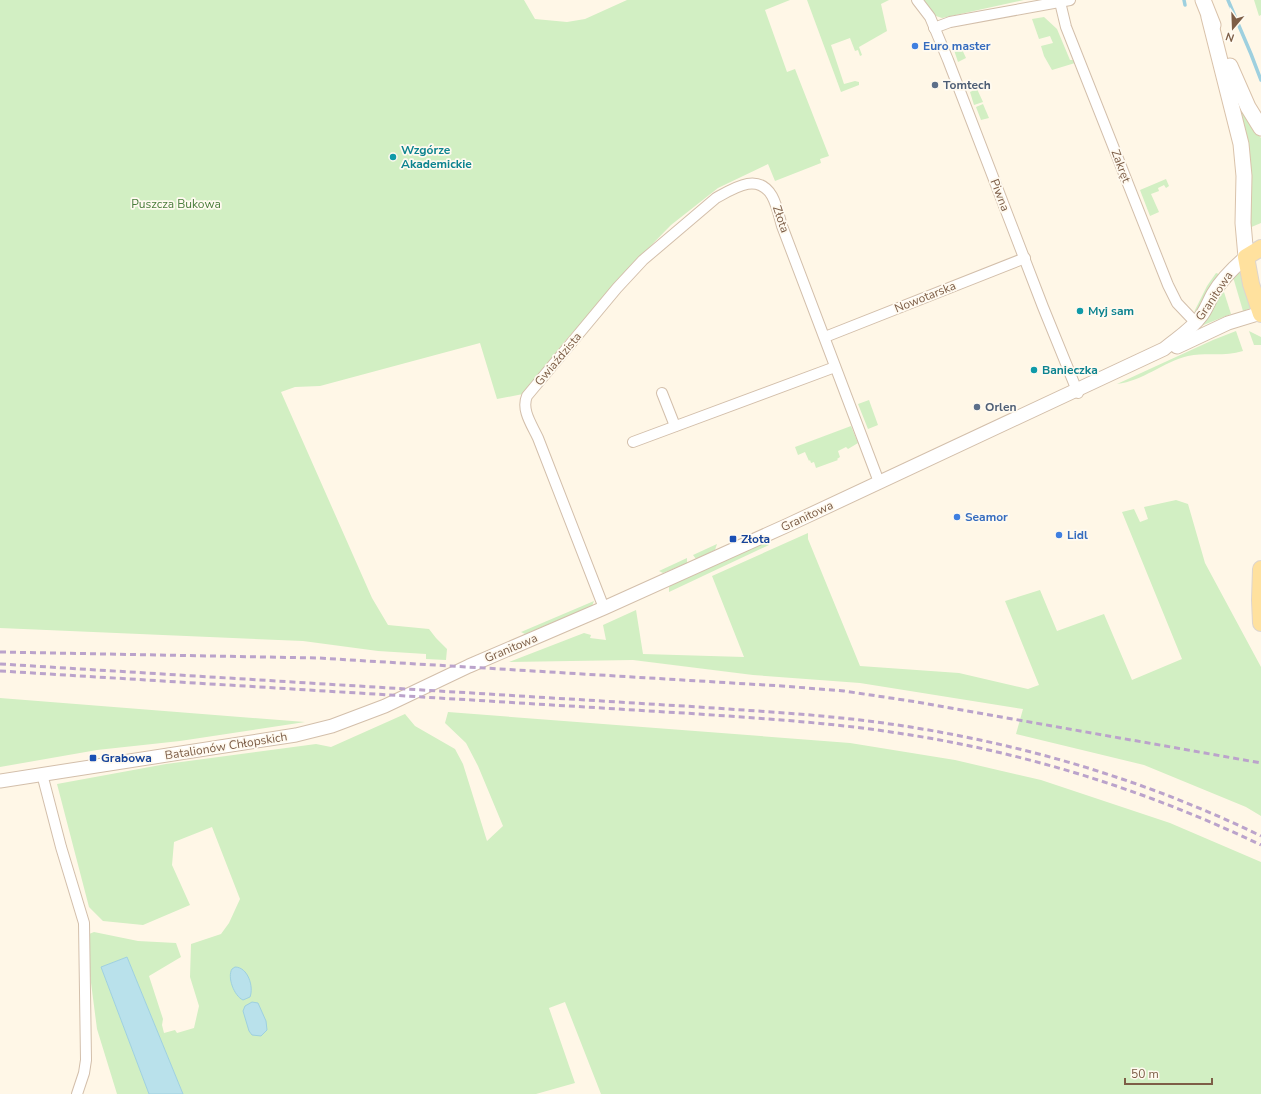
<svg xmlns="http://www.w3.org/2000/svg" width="1261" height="1094" viewBox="0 0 1261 1094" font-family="'Nunito Sans',sans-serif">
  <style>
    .green { fill: #d2efc3 }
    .water { fill: #b9e1eb; stroke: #9ed0df }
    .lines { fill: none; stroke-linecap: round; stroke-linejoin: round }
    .stream { stroke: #9ed0df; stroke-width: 3.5 }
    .minor-casing { stroke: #d3bfab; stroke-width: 12 }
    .tertiary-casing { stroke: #d3bfab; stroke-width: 15 }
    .secondary-casing { stroke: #d9c2aa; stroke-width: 17 }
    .primary-casing { stroke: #ddd5cf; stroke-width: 18 }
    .minor { stroke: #fff; stroke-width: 10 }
    .tertiary { stroke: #fff; stroke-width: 13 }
    .secondary { stroke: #fff; stroke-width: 15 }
    .primary { stroke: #ffe19e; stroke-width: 16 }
    .rail { stroke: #bba3cb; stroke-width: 3; stroke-dasharray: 6 4; stroke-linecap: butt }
    .shop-dot { fill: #3f7fe0; stroke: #fffaf0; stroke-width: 1.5 }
    .service-dot { fill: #5c6f8a; stroke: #fffaf0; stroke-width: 1.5 }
    .culture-dot { fill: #0f9aa8; stroke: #fffaf0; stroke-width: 1.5 }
    .transit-dot { fill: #1a4fb4; stroke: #fffaf0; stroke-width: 1.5 }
    .labels { text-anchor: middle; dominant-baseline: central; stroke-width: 3.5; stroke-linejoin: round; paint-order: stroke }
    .shop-label { font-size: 12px; font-weight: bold; fill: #366cbe; stroke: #fffaf0; text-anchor: start }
    .service-label { font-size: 12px; font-weight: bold; fill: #4e5e75; stroke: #fffaf0; text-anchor: start }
    .culture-label { font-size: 12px; font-weight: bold; fill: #0d838f; stroke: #fffaf0; text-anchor: start }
    .street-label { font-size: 12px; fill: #7d5e47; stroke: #fffaf0 }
    .park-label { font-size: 12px; fill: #4a7e3c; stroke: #fffaf0 }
    .transit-label { font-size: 12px; font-weight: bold; fill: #164399; stroke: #fffaf0; text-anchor: start }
  </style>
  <rect width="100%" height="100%" fill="#fff7e7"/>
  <g class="green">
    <polygon points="0,0 524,0 535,19 567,22 585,19 627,0 790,0 765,10 787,72 795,69 829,156 820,159 821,163 775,181 768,164 718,188 671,225 632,265 565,341 523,394 497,399 480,343 320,386 295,387 281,392 372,598 388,625 429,629 436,638 447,649 446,660 426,659 426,654 378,651 303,641 0,628"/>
    <polygon points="807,0 889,0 881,4 887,31 859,47 862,55 860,56 858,50 855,51 850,38 831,45 844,84 855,81 859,82 859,85 841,92"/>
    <polygon points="921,0 1024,0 942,18 933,15"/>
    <polygon points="1254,0 1261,0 1261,15 1259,16"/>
    <polygon points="1044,17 1057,29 1070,60 1074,60 1075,63 1052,70 1044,56 1041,46 1053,43 1050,36 1039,39 1032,19"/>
    <polygon points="960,45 966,58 958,62 953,47"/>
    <polygon points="977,89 983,102 974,105 970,92"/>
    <polygon points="983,104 989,118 981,120 976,107"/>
    <polygon points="1241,111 1261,138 1261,223 1249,228 1240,112"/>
    <polygon points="1166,179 1169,186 1166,188 1164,185 1158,188 1159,191 1151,194 1159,212 1150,216 1140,190"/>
    <polygon points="1239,271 1241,271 1251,308 1243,311 1233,277"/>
    <polygon points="1216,273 1219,274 1200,307 1194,312 1207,286"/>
    <polygon points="1223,289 1231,314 1201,326"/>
    <path d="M1236,331L1243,351C1224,357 1207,352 1188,356C1163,362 1143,381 1117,384L1213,340Z"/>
    <polygon points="1249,331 1261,337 1261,345 1254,345"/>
    <polygon points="869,400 878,425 868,429 858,404"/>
    <polygon points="851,426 858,443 848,449 846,447 838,451 840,457 837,459 838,460 816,468 814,462 811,463 810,460 809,461 805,452 798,455 795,447"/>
    <polygon points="1176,500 1188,504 1205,563 1261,667 1261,816 1246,807 1144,765 1016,734 1023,709 860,683 753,675 633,660 509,662 584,633 591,635 590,638 606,640 603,625 636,610 643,654 744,657 712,576 808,533 808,539 860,666 959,673 1028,689 1039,685 1005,601 1040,590 1057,631 1104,614 1132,680 1182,659 1122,512 1134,509 1140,522 1148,519 1144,507"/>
    <polygon points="767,541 769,545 669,592 669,587 671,585"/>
    <polygon points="717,544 715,550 696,559 693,555"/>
    <polygon points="687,558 687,563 663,573 659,571"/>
    <polygon points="594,601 592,606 525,634 521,632"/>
    <polygon points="0,698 305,722 180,741 97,750 0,767"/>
    <polygon points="448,712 850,743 955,760 1041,780 1170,823 1261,862 1261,1094 601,1094 565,1002 549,1008 575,1083 536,1094 183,1094 127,957 101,967 149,1094 117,1094 97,1029 90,975 89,934 94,932 138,941 176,943 181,957 149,976 163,1019 162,1025 164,1033 175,1030 177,1033 194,1028 199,1006 190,977 191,944 221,934 229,923 240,899 212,827 174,842 172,865 190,905 143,925 103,921 89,907 57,784 166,764 316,744 331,747 405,714 415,726 455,749 463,764 487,841 503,826 478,766 466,743 445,723"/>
  </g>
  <g class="water">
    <polygon points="127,957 183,1094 149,1094 101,967"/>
    <path d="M235,967C248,967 254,987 250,997L243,1000C234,996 227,977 232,969Z"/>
    <polygon points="252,1002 258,1003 266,1021 267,1030 261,1036 252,1035 249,1031 243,1011 245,1006"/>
  </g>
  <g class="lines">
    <g class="stream">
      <polyline points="1184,0 1185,5"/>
      <polyline points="1228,0 1251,54 1261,80"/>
    </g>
    <g class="minor-casing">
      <g id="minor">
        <polyline points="917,0 930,17 948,60 1043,307 1078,393"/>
        <polyline points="1060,2 1066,27 1168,285 1177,303 1196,323"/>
        <polyline points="934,28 950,22 1070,0"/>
        <polyline points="825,337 1025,258"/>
        <polyline points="662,393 675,426"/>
        <polyline points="633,442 835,367"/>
        <path d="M604,608L538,438C532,425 521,410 527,396L617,288L643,260L716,198C734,188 758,172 772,196C777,205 779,216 782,226L879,482"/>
        <polyline points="42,774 61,847 84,923 86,1060 84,1073 77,1094"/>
      </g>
    </g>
    <g class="tertiary-casing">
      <g id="tertiary">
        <polyline points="1177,347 1228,323 1261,313"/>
        <path d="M0,781L296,735L332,726L385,706L469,666L604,608L788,525L1164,349C1177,338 1191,330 1201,316C1206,310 1209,301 1213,294C1221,280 1233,268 1246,257"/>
      </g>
    </g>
    <g class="secondary-casing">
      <g id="secondary">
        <polyline points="1203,0 1213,25"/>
        <polyline points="1209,17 1241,144 1244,176 1243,223 1246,257"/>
        <polyline points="1230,66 1248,107 1261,128"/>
      </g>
    </g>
    <g class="primary-casing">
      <g id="primary">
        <polyline points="1261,248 1246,257 1251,284 1261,314"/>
        <polyline points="1261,569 1260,600 1261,623"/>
      </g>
    </g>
    <use href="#minor" class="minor"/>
    <use href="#tertiary" class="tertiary"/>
    <use href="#secondary" class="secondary"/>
    <use href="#primary" class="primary"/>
    <g class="rail">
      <polyline points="0,652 318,658 782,686 844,691 917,702 1261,763"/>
      <path d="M0,664L699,707C755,711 812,714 868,721C1003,738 1138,776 1261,836"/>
      <path d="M0,671L699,714C768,719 836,723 904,734C1028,753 1148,791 1261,845"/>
    </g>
  </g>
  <g class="shop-dot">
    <circle cx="915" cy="46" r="4"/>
    <circle cx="957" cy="517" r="4"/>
    <circle cx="1059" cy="535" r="4"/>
  </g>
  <g class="service-dot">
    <circle cx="935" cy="85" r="4"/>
    <circle cx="977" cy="407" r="4"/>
  </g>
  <g class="culture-dot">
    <circle cx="393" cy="157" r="4"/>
    <circle cx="1080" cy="311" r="4"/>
    <circle cx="1034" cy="370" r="4"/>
  </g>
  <g class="transit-dot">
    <rect x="729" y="535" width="8" height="8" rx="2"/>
    <rect x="89" y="754" width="8" height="8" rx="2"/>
  </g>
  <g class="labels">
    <g class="shop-label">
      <text x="923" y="46">Euro master</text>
      <text x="965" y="517">Seamor</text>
      <text x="1067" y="535">Lidl</text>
    </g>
    <g class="service-label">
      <text x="943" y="85">Tomtech</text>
      <text x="985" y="407">Orlen</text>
    </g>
    <g class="culture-label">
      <text x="401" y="150">Wzgórze<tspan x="401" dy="14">Akademickie</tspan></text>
      <text x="1088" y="311">Myj sam</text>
      <text x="1042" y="370">Banieczka</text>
    </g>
    <g class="street-label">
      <text transform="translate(1121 166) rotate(69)">Zakręt</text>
      <text transform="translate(1000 195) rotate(69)">Piwna</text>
      <text transform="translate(781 219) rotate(71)">Złota</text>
      <text transform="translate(1214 296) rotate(-56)">Granitowa</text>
      <text transform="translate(925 297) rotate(-22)">Nowotarska</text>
      <text transform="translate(558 359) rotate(-50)">Gwiaździsta</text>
      <text transform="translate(807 516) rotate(-25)">Granitowa</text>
      <text transform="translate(511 648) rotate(-23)">Granitowa</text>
      <text transform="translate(226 746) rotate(-9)">Batalionów Chłopskich</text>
    </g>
    <g class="park-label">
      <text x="176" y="204">Puszcza Bukowa</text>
    </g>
    <g class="transit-label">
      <text x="741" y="539">Złota</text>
      <text x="101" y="758">Grabowa</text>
    </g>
  </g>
  <g transform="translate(1233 28) rotate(199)" stroke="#fffaf0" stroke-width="3" paint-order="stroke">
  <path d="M0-3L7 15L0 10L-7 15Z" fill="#7d5e47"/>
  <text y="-6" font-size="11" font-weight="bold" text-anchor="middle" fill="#7d5e47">N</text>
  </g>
  <path d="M1125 1078v6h87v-6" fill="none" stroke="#7d5e47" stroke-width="2"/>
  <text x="1131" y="1078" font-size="12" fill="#7d5e47" stroke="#fffaf0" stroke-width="3" paint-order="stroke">50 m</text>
</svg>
